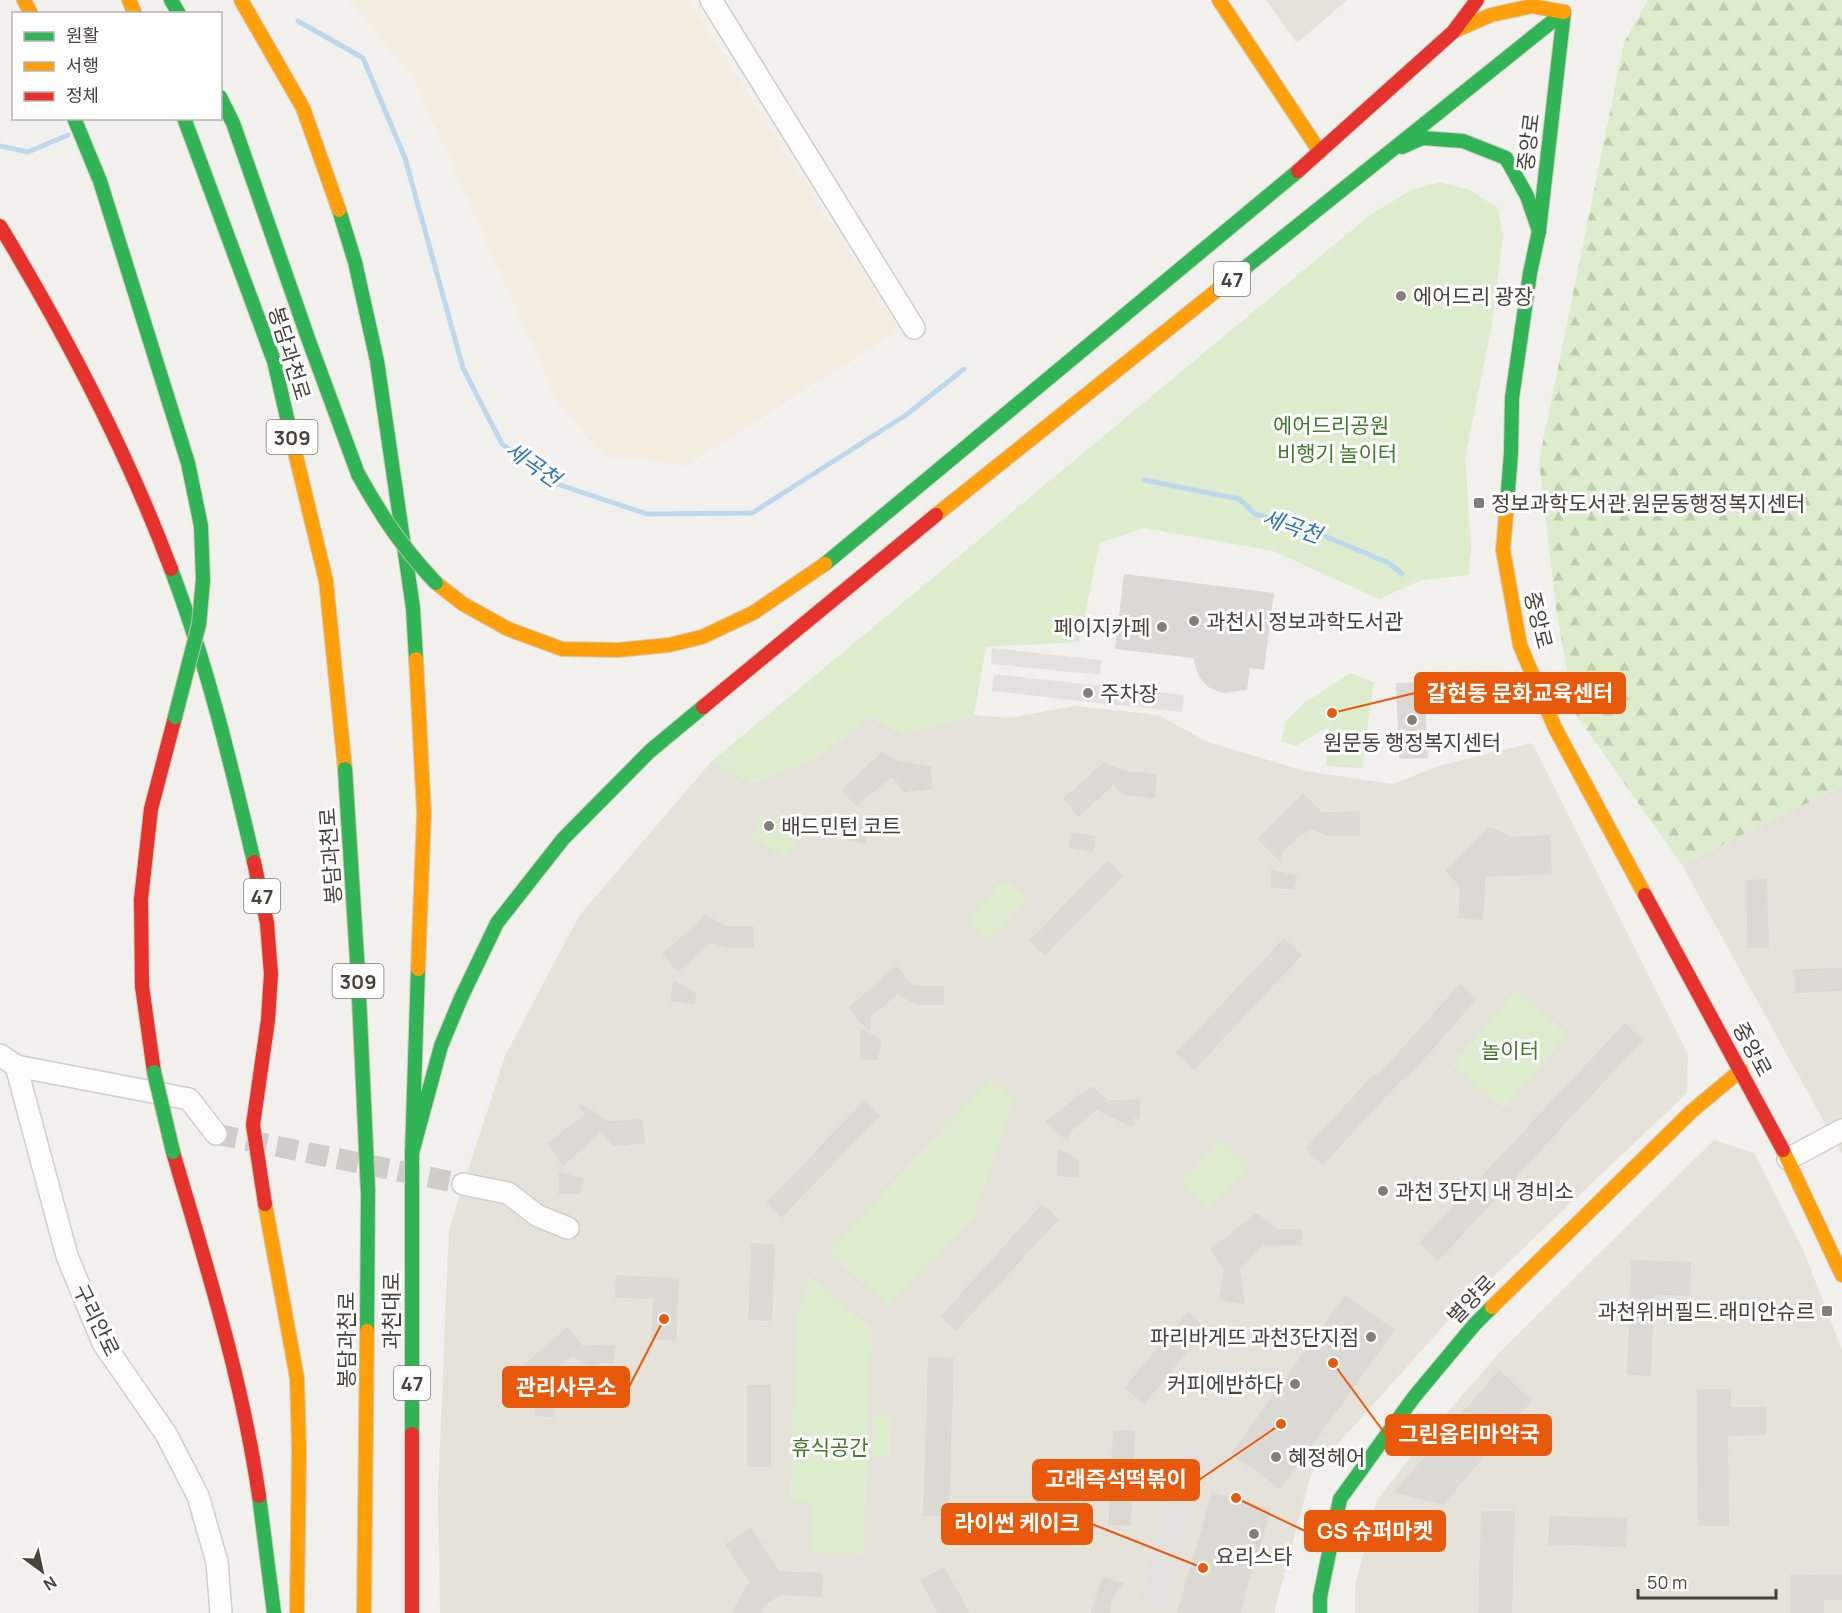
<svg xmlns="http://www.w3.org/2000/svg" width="1842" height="1613" viewBox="0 0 1842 1613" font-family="Manrope,'Noto Sans KR',sans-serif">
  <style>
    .residential { fill: #e5e2d9 }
    .commercial { fill: #f4ecdf }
    .forest { fill: url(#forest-firs) }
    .green { fill: #ddeccc }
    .parking { fill: #e3e1dd }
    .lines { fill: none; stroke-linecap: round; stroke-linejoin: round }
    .stream { stroke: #bcd8ef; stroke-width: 5 }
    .building { fill: #dbd9d4 }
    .street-tunnel { stroke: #cfcdc8; stroke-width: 21; stroke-dasharray: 21 10; stroke-linecap: butt }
    .street-casing { stroke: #cfcec9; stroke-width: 24 }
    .fast-casing { stroke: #d1cdc3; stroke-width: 16 }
    .slow-casing { stroke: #d1cdc3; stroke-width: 16 }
    .jam-casing { stroke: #d1cdc3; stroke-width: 16 }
    .street { stroke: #fdfdfc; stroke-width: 21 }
    .fast { stroke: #30b455; stroke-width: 14 }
    .slow { stroke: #ff9f0a; stroke-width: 14 }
    .jam { stroke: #e5322d; stroke-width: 14 }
    .fast-bridge-casing { stroke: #c9bea7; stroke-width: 16; stroke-linecap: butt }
    .fast-bridge { stroke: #30b455; stroke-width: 14 }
    .poi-dot { fill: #837f76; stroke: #fff; stroke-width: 2 }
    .labels { text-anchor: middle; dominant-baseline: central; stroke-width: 6; stroke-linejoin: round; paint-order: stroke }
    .shield { fill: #fff; stroke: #7f7b73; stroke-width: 1.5 }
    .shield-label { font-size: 20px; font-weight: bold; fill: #484237 }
    .street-label { font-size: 21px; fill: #484237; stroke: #fff }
    .poi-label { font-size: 21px; fill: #484237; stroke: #fff; text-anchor: start }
    .park-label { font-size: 21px; fill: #447a2a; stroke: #fff }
    .water-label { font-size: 22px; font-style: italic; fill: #3175b3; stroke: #fff }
    .leader { fill: none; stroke: #e8590c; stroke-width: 2 }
    .callout-dot { fill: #e8590c; stroke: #fff; stroke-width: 2 }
    .callout { fill: #e8590c; stroke: #e8590c; stroke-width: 2 }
    .callout-label { font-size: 22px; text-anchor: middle; font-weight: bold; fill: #fff }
  </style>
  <defs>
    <pattern id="forest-firs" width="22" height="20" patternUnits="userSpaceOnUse" patternTransform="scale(1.5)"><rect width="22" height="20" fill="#ddeccc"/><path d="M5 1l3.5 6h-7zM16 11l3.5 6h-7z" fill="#bfccb0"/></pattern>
  </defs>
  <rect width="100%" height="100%" fill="#f1f0ec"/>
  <g class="residential">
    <polygon points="1266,0 1347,0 1297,43"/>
    <polygon points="1076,706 1158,715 1208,742 1305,771 1393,784 1438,766 1532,743 1688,1055 1687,1093 1456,1312 1311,1474 1274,1613 440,1613 438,1491 449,1229 505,1056 579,916 712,761 750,783 816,758 870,717 904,734 974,715 1008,718"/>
    <polygon points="1842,786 1842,1154 1682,865"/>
    <polygon points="1714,1140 1754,1153 1802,1247 1842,1350 1842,1613 1355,1613 1355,1586 1377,1500 1432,1430 1500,1352"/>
  </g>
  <polygon class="commercial" points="349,0 689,0 899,330 688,465 605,456 558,403 413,77"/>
  <polygon class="forest" points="1648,0 1842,0 1842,786 1682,865 1574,712 1556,608 1539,461 1624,43"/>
  <g class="green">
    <polygon points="1440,182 1470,190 1498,208 1503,236 1492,325 1465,458 1471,546 1469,575 1422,580 1379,599 1273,551 1144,528 1100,543 1079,642 986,647 974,715 904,734 870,717 816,758 749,783 712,761 1370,215 1411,190"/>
    <polygon points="1350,673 1374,682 1362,768 1326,766 1329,726 1296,746 1281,741 1286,721 1303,704"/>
    <polygon points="763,815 800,837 787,858 750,837"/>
    <polygon points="1005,879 1027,900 989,940 967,918"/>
    <polygon points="1516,990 1568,1034 1504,1109 1452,1065"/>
    <polygon points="990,1079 1015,1099 974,1216 889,1306 827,1252"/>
    <polygon points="1220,1140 1250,1169 1210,1209 1181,1180"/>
    <polygon points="809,1276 872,1329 864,1554 810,1552 812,1503 789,1502 797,1316"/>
    <polygon points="873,1415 891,1415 890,1457 872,1457"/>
  </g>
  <g class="parking">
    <polygon points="992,648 1101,660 1100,675 991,664"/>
    <polygon points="994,674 1184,695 1182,712 992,691"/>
    <polygon points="1181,1444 1205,1457 1165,1608 1140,1605"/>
  </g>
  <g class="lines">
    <g class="stream">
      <polyline points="298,21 363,58 405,158 463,368 502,444 557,484 647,514 752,513 906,415 964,369"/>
      <polyline points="0,146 28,152 68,135"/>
      <polyline points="1144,480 1239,499 1255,514 1310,530 1389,563 1402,574"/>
    </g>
  </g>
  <g class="building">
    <polygon points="1124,574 1274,593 1264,670 1250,668 1247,690 1222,693 1208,687 1199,677 1193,658 1115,649"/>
    <polygon points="1424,682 1428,758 1399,759 1396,683"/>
    <polygon points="882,752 898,761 931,766 932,789 904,792 892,777 856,806 841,790"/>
    <polygon points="1104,762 1124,771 1157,774 1155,798 1123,795 1113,785 1079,817 1063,799"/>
    <polygon points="1303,793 1322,812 1360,811 1360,836 1328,836 1310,829 1283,850 1280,862 1257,839"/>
    <polygon points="851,817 868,828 865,844 847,841"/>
    <polygon points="1490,827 1512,837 1550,835 1552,874 1486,877 1483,920 1458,918 1460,886 1445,870"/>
    <polygon points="1071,832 1096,836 1093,852 1068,847"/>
    <polygon points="1108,860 1123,876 1045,956 1029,941"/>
    <polygon points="1271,869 1297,876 1294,889 1270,888"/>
    <polygon points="1767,879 1769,948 1747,948 1746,880"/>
    <polygon points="706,915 725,926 754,926 754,948 729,948 711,943 678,972 662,954"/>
    <polygon points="1284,938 1302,955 1194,1070 1176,1053"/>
    <polygon points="896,966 914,986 944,986 944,1005 916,1005 898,994 870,1017 870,1033 848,1008"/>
    <polygon points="1842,968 1842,991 1795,993 1794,969"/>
    <polygon points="673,980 696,993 695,1005 670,1001"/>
    <polygon points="1460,984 1477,999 1408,1077 1406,1075 1323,1165 1305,1149 1374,1074 1377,1076"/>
    <polygon points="1625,1023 1643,1040 1438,1261 1419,1243"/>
    <polygon points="860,1027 882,1041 877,1060 860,1060"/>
    <polygon points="1091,1086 1108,1100 1140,1099 1140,1119 1132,1119 1136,1122 1132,1127 1097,1110 1070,1132 1068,1141 1045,1122"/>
    <polygon points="864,1101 880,1116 781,1218 766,1203"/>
    <polygon points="581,1104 609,1121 643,1119 645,1143 614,1146 601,1132 563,1166 547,1144 585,1114 579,1107"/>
    <polygon points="1058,1148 1079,1160 1079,1177 1057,1176"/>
    <polygon points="559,1172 584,1179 580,1194 558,1194"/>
    <polygon points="1042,1204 1059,1219 956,1331 940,1317"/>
    <polygon points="1256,1213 1279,1229 1302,1229 1302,1246 1263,1245 1240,1270 1245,1304 1219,1300 1224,1268 1210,1250"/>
    <polygon points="751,1243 775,1244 772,1321 748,1320"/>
    <polygon points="1631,1260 1691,1262 1690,1296 1654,1295 1651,1376 1627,1375"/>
    <polygon points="616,1275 679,1278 676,1341 651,1339 653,1299 615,1298"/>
    <polygon points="1345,1295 1395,1330 1281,1489 1231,1454"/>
    <polygon points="1188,1312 1207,1329 1144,1404 1124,1388"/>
    <polygon points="568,1327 583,1346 614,1345 614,1363 598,1363 606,1374 604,1377 573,1356 536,1382 522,1366"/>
    <polygon points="928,1357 954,1358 949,1516 923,1516"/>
    <polygon points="1499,1370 1532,1401 1443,1505 1394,1492"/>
    <rect x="747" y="1385" width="24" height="82"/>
    <polygon points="536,1386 555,1400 554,1417 534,1416"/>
    <polygon points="1697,1389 1731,1389 1731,1407 1766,1407 1766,1435 1728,1436 1729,1526 1698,1526"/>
    <polygon points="1113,1430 1135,1430 1131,1526 1108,1525"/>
    <polygon points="1212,1492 1271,1509 1240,1613 1177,1613"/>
    <polygon points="1481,1511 1515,1511 1512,1613 1478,1613"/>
    <polygon points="1549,1516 1627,1518 1626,1547 1548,1545"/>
    <polygon points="751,1527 779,1571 823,1573 822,1597 780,1595 765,1605 760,1613 731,1613 749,1582 725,1544"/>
    <polygon points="944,1567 970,1613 938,1613 920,1580"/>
    <polygon points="1790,1574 1842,1575 1842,1600 1824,1600 1824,1613 1790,1613"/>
    <polygon points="1102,1577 1124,1583 1110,1602 1110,1613 1091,1613"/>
  </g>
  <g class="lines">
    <polyline class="street-tunnel" points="216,1134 463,1184"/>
    <g class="street-casing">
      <g id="street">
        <polyline points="711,0 914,328"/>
        <polyline points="0,1055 16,1066 67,1256 103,1343 166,1434 198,1496 217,1562 221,1613"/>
        <polyline points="16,1066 189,1099 216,1134"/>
        <polyline points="1788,1159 1842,1130"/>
        <polyline points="463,1184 508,1193 538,1216 568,1228"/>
      </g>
    </g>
    <g class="fast-casing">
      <g id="fast">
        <polyline points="171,0 179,14"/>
        <polyline points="220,97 233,123 309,341 358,474"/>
        <polyline points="74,118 100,181 188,463 201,526 203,580"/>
        <polyline points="184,118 274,361 290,431"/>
        <polyline points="1402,147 1422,138 1463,141 1506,158 1527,196 1539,231"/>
        <polyline points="339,210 355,262 377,361 413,608 416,659"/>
        <polyline points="1236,275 1564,12"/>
        <polyline points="1507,503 1511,453 1512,398 1530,273 1539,231 1564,12"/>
        <polyline points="825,564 1298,171"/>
        <path d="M171,569C207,664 231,764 254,862"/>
        <polyline points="412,1153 441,1046 461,998 497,923 563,839 650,751 703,707"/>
        <polyline points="367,1331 368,1192"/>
        <polyline points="412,1434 412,1153 418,969"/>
        <polyline points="259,1496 274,1613"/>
        <polyline points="1320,1613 1320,1597 1340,1499 1414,1397 1474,1325 1492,1307"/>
      </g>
    </g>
    <g class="slow-casing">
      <g id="slow">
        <polyline points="24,0 31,14"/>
        <polyline points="129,0 135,14"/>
        <polyline points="241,0 303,108 339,210"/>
        <polyline points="1219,0 1320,152"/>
        <polyline points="1454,31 1491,15 1532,6 1564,12"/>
        <polyline points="290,431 326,581 345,769"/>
        <polyline points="1507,503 1503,550 1520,645 1555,728 1645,895"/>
        <polyline points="936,515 1236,275"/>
        <polyline points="436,583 463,604 508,629 562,649 618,650 669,645 702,637 753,613 825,564"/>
        <polyline points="416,659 424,813 418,969"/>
        <polyline points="1783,1150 1842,1275"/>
        <polyline points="265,1204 297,1378 299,1451 297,1613"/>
        <polyline points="1492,1307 1692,1111 1741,1070"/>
        <polyline points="364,1613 367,1331"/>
      </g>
    </g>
    <g class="jam-casing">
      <g id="jam">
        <polyline points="1298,171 1453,32 1477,0"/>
        <path d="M0,226C66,335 126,449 171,569"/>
        <polyline points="703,707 936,515"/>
        <polyline points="254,862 267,923 271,974 268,1020 253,1125 265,1204"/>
        <polyline points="1645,895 1783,1150"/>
        <polyline points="154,1072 142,986 141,899 151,809 175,717"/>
        <path d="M173,1152C206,1265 242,1378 259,1496"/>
        <polyline points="412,1434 412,1613"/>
      </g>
    </g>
    <use href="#street" class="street"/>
    <use href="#fast" class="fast"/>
    <use href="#slow" class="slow"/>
    <use href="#jam" class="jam"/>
    <g class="fast-bridge-casing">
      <g id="fast-bridge">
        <path d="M358,474C382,517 402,547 436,583"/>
        <polyline points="175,717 199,624 203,580"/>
        <polyline points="345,769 358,975 368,1192"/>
        <polyline points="154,1072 173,1152"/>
      </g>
    </g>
    <use href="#fast-bridge" class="fast-bridge"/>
  </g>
  <g class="poi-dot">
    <circle cx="1401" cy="296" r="6"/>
    <rect x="1473" y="497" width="12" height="12" rx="3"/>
    <circle cx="1194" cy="621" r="6"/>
    <circle cx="1162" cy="627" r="6"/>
    <circle cx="1088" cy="693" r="6"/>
    <circle cx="1412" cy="720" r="6"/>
    <circle cx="769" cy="826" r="6"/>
    <circle cx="1383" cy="1191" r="6"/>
    <rect x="1821" y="1305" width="12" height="12" rx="3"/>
    <circle cx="1371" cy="1337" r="6"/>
    <circle cx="1295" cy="1384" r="6"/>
    <circle cx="1276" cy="1457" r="6"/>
    <circle cx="1254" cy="1534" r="6"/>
  </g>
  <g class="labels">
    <g class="shield">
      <rect x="1214" y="262" width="36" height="34" rx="4.5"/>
      <rect x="266.5" y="420" width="51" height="34" rx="4.5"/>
      <rect x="244" y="879" width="36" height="34" rx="4.5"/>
      <rect x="332.5" y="964" width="51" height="34" rx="4.5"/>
      <rect x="394" y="1366" width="36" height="34" rx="4.5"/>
    </g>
    <g class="shield-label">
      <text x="1232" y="279">47</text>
      <text x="292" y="437">309</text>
      <text x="262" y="896">47</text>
      <text x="358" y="981">309</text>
      <text x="412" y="1383">47</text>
    </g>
    <g class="street-label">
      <text transform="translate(1528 142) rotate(-83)">중앙로</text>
      <text transform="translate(290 353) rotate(73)">봉담과천로</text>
      <text transform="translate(1539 620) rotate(76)">중앙로</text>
      <text transform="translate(330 856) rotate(-94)">봉담과천로</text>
      <text transform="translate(1753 1049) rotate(62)">중앙로</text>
      <text transform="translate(1471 1299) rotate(-46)">별양로</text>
      <text transform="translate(391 1311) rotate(-90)">과천대로</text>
      <text transform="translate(97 1320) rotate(64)">구리안로</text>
      <text transform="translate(346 1340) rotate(-90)">봉담과천로</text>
    </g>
    <g class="poi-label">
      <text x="1413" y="296">에어드리 광장</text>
      <text x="1491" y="503">정보과학도서관.원문동행정복지센터</text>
      <text x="1206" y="621">과천시 정보과학도서관</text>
      <text x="1150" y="627" text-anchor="end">페이지카페</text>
      <text x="1100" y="693">주차장</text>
      <text x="1412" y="742" text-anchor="middle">원문동 행정복지센터</text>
      <text x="781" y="826">배드민턴 코트</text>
      <text x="1395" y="1191">과천 3단지 내 경비소</text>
      <text x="1815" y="1311" text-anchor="end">과천위버필드.래미안슈르</text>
      <text x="1359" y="1337" text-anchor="end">파리바게뜨 과천3단지점</text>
      <text x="1283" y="1384" text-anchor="end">커피에반하다</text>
      <text x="1288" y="1457">혜정헤어</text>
      <text x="1254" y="1556" text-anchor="middle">요리스타</text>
    </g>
    <g class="park-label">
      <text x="1331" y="425">에어드리공원</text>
      <text x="1337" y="453">비행기 놀이터</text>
      <text x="1510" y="1050">놀이터</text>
      <text x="830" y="1447">휴식공간</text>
    </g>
    <g class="water-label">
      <text transform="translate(533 464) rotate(35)">세곡천</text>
      <text transform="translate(1292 526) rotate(19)">세곡천</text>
    </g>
  </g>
  <path class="leader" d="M1332 713L1415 693M664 1319L629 1387M1333 1363L1386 1435M1281 1424L1199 1480M1203 1568L1092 1524M1236 1498L1305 1531"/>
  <g class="callout-dot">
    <circle cx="1332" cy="713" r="6"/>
    <circle cx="664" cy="1319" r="6"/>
    <circle cx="1333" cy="1363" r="6"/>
    <circle cx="1281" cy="1424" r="6"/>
    <circle cx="1203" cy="1568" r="6"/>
    <circle cx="1236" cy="1498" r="6"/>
  </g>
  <g class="callout">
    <rect x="1415" y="673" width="210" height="40" rx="6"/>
    <rect x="503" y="1367" width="126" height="40" rx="6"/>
    <rect x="1386" y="1415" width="165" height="40" rx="6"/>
    <rect x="1033" y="1460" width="166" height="40" rx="6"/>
    <rect x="942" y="1504" width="150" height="40" rx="6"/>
    <rect x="1305" y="1511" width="140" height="40" rx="6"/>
  </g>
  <g class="callout-label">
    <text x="1520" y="701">갈현동 문화교육센터</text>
    <text x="566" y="1395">관리사무소</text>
    <text x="1469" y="1442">그린옵티마약국</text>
    <text x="1116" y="1487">고래즉석떡볶이</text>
    <text x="1017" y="1531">라이썬 케이크</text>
    <text x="1375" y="1539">GS 슈퍼마켓</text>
  </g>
  <rect x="12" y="12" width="210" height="108" fill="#ffffff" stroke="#b6b3af" stroke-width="1.5"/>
  <rect x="24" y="32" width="30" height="9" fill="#30b455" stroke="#b6b3af" stroke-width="1.5"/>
  <text x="66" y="42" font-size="18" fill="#484237">원활</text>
  <rect x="24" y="62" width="30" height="9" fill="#ff9f0a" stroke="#b6b3af" stroke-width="1.5"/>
  <text x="66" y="72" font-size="18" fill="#484237">서행</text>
  <rect x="24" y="92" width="30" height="9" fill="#e5322d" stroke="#b6b3af" stroke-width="1.5"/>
  <text x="66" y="102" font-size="18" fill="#484237">정체</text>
  <g transform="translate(42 1571) rotate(147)" stroke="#ffffff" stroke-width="4.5" paint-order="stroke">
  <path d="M0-4.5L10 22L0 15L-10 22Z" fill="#484237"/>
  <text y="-9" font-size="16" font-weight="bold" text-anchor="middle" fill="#484237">N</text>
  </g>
  <path d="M1638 1589v9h138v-9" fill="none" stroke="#484237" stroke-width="3"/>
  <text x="1647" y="1589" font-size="18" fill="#484237" stroke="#ffffff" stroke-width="4.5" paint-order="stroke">50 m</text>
</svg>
